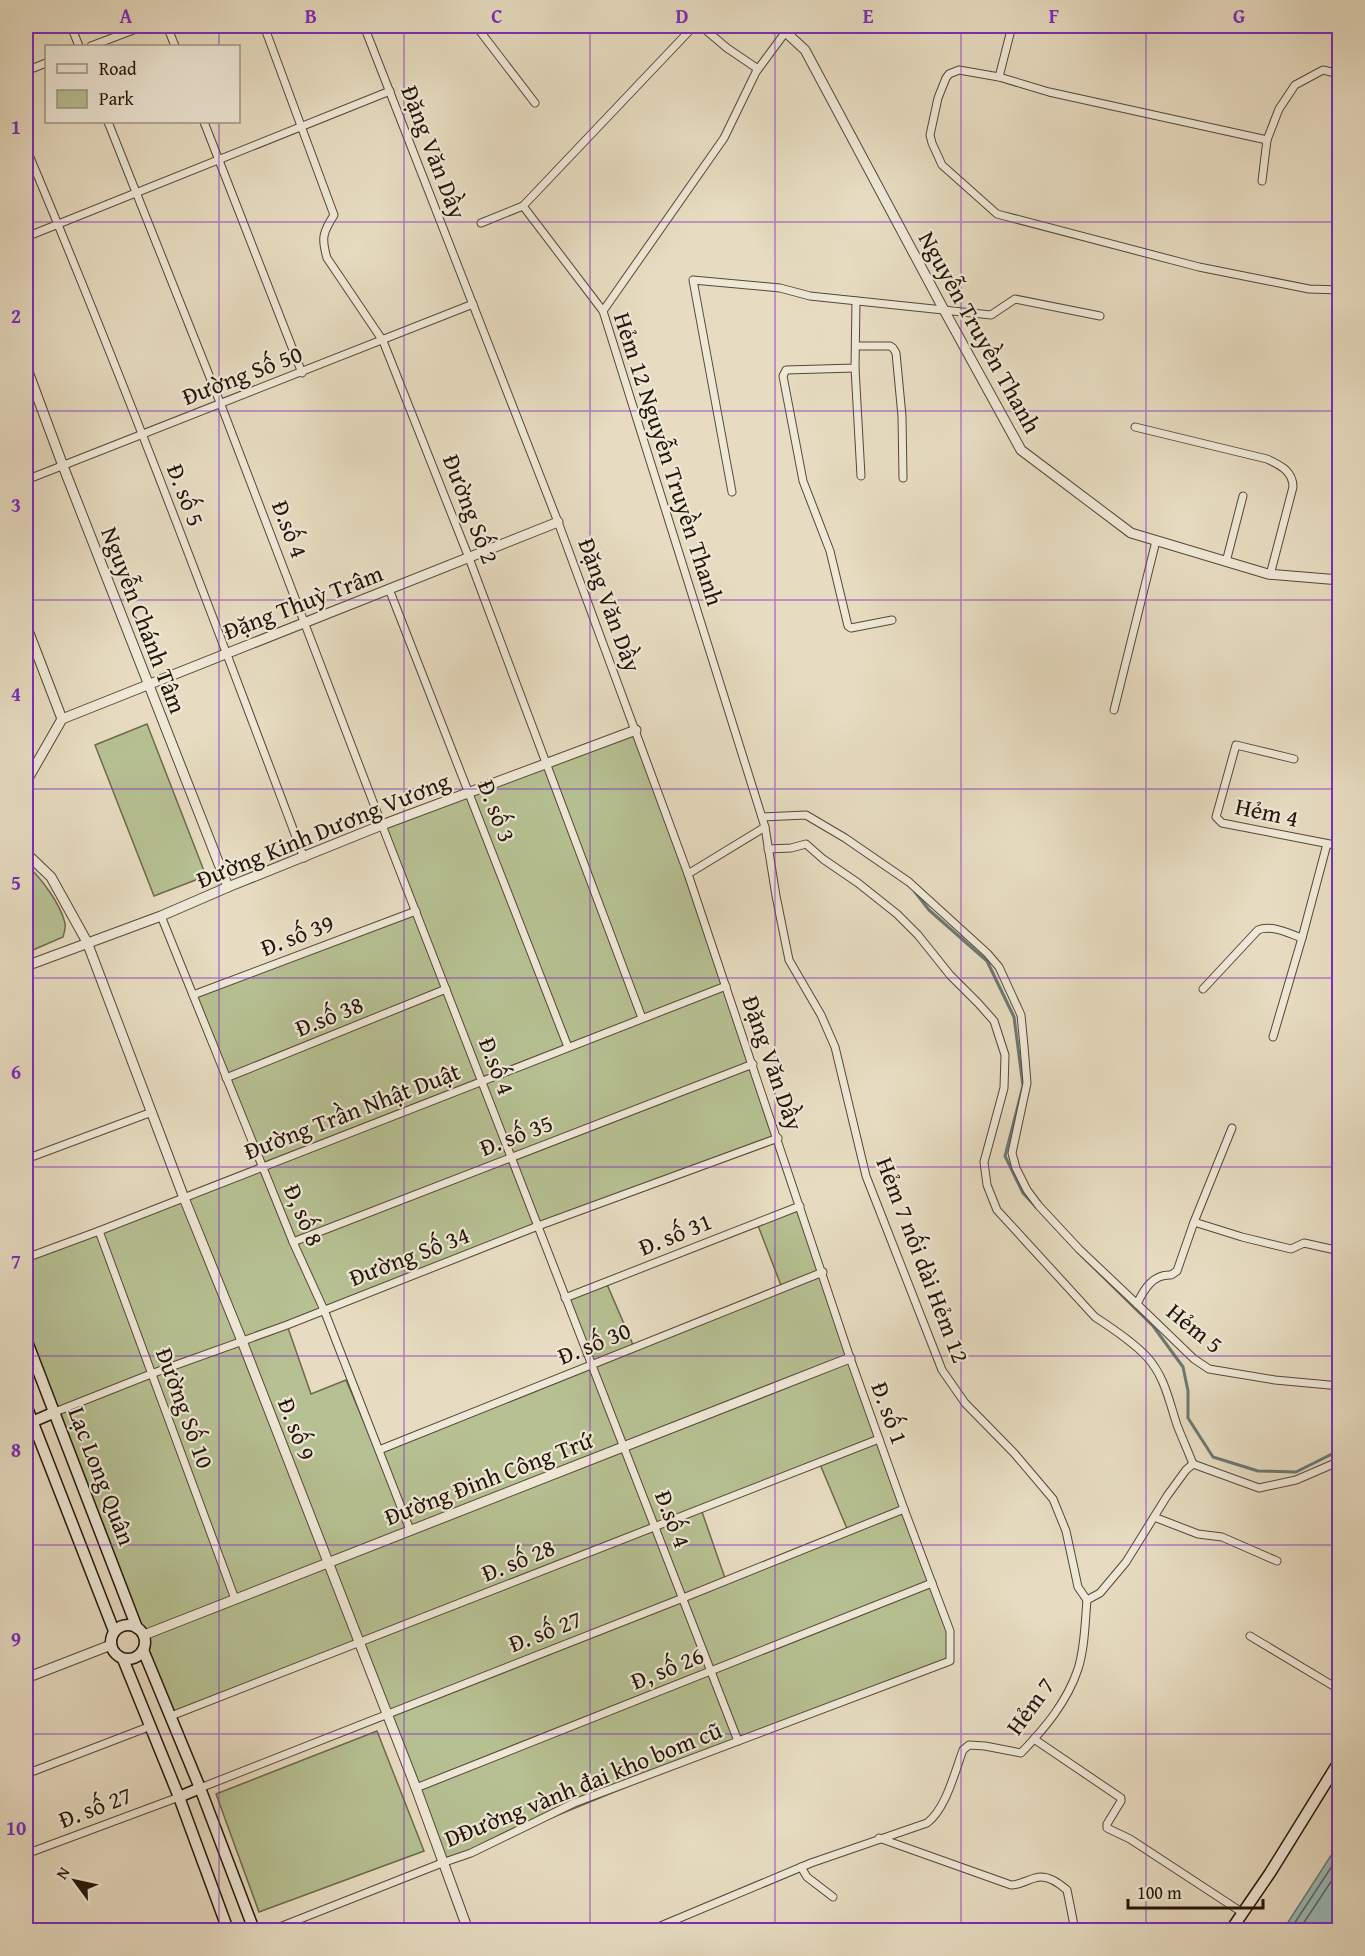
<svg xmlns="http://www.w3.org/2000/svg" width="1365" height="1956" viewBox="0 0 1365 1956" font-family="'Gentium Book Plus',serif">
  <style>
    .green { fill: #b6c092; stroke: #6d6a4d; stroke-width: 1.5; fill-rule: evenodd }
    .water { fill: #98baba; stroke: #6a7873; stroke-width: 1.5 }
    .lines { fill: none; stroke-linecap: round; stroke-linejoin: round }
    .shore { stroke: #5e6861; stroke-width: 1.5 }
    .stream { stroke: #6a7873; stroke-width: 3 }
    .minor-casing { stroke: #554736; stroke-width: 9 }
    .tertiary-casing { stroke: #554736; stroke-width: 11 }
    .secondary-casing { stroke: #241508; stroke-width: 13 }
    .minor { stroke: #efe8d7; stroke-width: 7 }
    .tertiary { stroke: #efe8d7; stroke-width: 9 }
    .secondary { stroke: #efe8d7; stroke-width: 10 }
    .grid { fill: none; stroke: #7b2cbf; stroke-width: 1.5; stroke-opacity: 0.55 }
    .labels { text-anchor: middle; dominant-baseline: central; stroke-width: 4.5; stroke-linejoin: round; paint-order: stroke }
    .street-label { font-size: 24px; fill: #241508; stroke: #efe8d7 }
    .neatline { fill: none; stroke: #7b2cbf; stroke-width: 2 }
    .grid-label { font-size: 20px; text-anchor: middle; font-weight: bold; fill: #7b2cbf }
  </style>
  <rect width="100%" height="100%" fill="#e7dcc1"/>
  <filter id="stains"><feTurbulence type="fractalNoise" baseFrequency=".00333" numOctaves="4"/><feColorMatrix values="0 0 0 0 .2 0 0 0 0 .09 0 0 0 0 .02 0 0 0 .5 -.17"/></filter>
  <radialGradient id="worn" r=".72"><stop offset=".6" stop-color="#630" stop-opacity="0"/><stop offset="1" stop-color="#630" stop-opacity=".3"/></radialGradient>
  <g class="green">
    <polygon points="147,724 206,876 154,896 95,745"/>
    <path d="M636,730L778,1138L287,1325L311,1394L346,1380L400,1507L379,1450L592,1365L565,1298L606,1282L634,1347L782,1288L757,1223L800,1206L950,1631V1661L738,1741L442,1863L360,1643L171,1716L143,1650C147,1640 144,1635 137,1628L26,1340V1258L262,1167L197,997L416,914L382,825ZM819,1462L848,1531L726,1581L701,1509Z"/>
    <path d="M26,864C41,878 60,903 65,923C66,928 64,933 63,937L26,953Z"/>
    <polygon points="377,1731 424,1851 259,1912 216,1794"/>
  </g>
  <polygon class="water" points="1339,1843 1339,1930 1283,1930"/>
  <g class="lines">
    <g class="shore">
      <polyline points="1290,1930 1340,1854"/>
      <polyline points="1299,1930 1340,1868"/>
    </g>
    <g class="stream">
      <polyline points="915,892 929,910 987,961 1014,1017 1023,1086 1005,1156 1023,1193 1036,1207"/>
      <polyline points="1082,1256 1153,1326 1183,1367 1188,1391 1188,1418 1213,1457 1258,1471 1296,1472 1340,1450"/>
    </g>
    <g class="minor-casing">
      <g id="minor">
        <polyline points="71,26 79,46"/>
        <polyline points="167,26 175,46"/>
        <path d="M264,26L334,215C323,232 321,238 327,258L383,341L469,558L642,1018"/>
        <polyline points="476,26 535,103"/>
        <polyline points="701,26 727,48 758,69"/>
        <polyline points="91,46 144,26"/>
        <polyline points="26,71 46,63"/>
        <polyline points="1340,74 1323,70 1295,85 1279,109 1267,140 1049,92 999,77 959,70 949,74 946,78 938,98 930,135 932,143 942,165 997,214 1199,267 1309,289 1340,290"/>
        <polyline points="999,77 1012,26"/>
        <polyline points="108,122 221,405 375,807 738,1741"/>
        <polyline points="204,122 302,373"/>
        <path d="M26,148C125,382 214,620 304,858"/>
        <polyline points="1262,181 1267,140"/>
        <polyline points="481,223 523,206"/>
        <polyline points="26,237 390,91"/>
        <polyline points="856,301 855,368 786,370 783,376 803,481 830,551 848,626 851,628 892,620"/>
        <polyline points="603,311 724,138 756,72 790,26"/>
        <polyline points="856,346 890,346 893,348 896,353 902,416 903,478"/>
        <polyline points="855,368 861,476"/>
        <path d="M1135,427L1267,459C1280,465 1293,471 1293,487L1270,575"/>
        <polyline points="26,480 473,304"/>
        <polyline points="732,492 693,280 780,288 810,296 991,315 1015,299 1100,316"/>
        <polyline points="1226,562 1243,496"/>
        <polyline points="389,589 568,1047"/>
        <polyline points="1114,710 1156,541"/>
        <polyline points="1294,759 1236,745 1216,817 1222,823 1340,846"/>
        <polyline points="762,817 806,815 845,838 909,882 987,953 999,967 1021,1015 1024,1046 1027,1083 1012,1153 1016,1168 1027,1190 1039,1206 1079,1249 1137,1304"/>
        <polyline points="765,827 776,896 789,960 821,1015 835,1047 866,1176 942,1370 965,1403 1014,1453 1053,1499 1066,1531 1078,1587 1087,1600 1100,1593 1126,1562 1167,1496 1186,1470 1193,1464 1259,1488 1296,1480 1340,1461"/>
        <path d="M768,849L791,848L806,844L823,859L858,883L897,914L918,935L950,975L978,1003L994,1021L1005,1055L1004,1088L984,1162L987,1185L997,1210L1095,1317C1112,1328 1133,1342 1147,1357C1165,1377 1169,1401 1177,1425C1182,1438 1188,1451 1193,1464"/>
        <polyline points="688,874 765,827 603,311 523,206 694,26"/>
        <polyline points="161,916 293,1242 324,1310 410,1530"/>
        <path d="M1203,989L1258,930C1271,924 1290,934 1302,938L1327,844"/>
        <polyline points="193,995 416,911"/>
        <polyline points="1273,1037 1302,938"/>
        <polyline points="226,1078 446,989"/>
        <path d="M1232,1128L1194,1222L1177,1271L1171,1275C1153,1274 1144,1289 1137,1304L1194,1359L1209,1369L1275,1380L1340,1386"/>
        <polyline points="26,1159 152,1112"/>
        <polyline points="1194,1222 1242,1237 1291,1249 1304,1243 1340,1251"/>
        <polyline points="99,1231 235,1599"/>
        <polyline points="293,1242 753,1064"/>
        <polyline points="26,1258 99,1231 726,986"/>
        <polyline points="565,1298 800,1206"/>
        <polyline points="55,1412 151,1374 287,1325 538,1226 778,1138"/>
        <polyline points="379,1450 823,1272"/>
        <polyline points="1154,1517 1198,1534 1222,1537 1277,1561"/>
        <polyline points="1250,1636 1340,1690"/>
        <polyline points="171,1716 879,1439"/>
        <polyline points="1034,1739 1121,1798 1121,1801 1107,1824 1107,1828 1130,1839 1243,1913"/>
        <polyline points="26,1774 151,1726"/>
        <polyline points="200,1788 683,1598 904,1509"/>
        <polyline points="416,1788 932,1583"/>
        <path d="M879,1838L1011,1885C1020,1885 1027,1880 1035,1878C1046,1874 1059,1883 1067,1890L1075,1930"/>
        <polyline points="26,1854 179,1797"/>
        <polyline points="801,1867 807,1877 833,1897"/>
        <polyline points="272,1930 442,1863 471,1853 574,1803 950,1661 950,1631 904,1509 850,1358 688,874 558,522 364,26"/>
        <path d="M651,1930L811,1863L927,1823C946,1809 955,1771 963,1750L969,1745L985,1746L1021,1753C1045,1728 1067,1702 1078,1669C1085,1647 1085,1622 1087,1600"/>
      </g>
    </g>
    <g class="tertiary-casing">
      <g id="tertiary">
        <polyline points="779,26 805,50 944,310 1021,450 1131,533 1268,574 1340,580"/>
        <polyline points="26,366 63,466 228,887"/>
        <polyline points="26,625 62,719 26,782"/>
        <polyline points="62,719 558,522"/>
        <polyline points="26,853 51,877 87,942 184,1198 242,1341 416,1788 468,1930"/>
        <polyline points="26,966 161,916 228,887 382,825 636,730"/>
        <polyline points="144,1635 850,1358"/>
        <polyline points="26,1678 111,1645"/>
      </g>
    </g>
    <g class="secondary-casing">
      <g id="secondary">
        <polyline points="26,1339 137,1628"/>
        <polyline points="26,1405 114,1631"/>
        <polyline points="32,1422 55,1412"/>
        <circle cx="128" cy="1642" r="17"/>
        <polyline points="143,1650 200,1788 254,1930"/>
        <polyline points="123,1659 179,1797 228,1930"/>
        <polyline points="179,1797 200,1788"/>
        <polyline points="1231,1930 1270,1873 1340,1760"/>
      </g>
    </g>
    <use href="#minor" class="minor"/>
    <use href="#tertiary" class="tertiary"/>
    <use href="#secondary" class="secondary"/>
  </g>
  <path class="grid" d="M219,26V46M404,26V1930M590,26V1930M775,26V1930M961,26V1930M1146,26V1930M219,122V1930M26,222H1340M26,411H1340M26,600H1340M26,789H1340M26,978H1340M26,1167H1340M26,1356H1340M26,1545H1340M26,1734H1340"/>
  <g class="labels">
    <g class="street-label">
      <text transform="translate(434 152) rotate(69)">Đặng Văn Dầy</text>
      <text transform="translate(980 332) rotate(61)">Nguyễn Truyền Thanh</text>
      <text transform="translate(242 375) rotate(-21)">Đường Số 50</text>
      <text transform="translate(669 459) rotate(72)">Hẻm 12 Nguyễn Truyền Thanh</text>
      <text transform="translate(186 495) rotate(69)">Đ. số 5</text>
      <text transform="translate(471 509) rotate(69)">Đường Số 2</text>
      <text transform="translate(290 529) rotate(69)">Đ.số 4</text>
      <text transform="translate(303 602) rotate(-21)">Đặng Thuỳ Trâm</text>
      <text transform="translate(610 605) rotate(70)">Đặng Văn Dầy</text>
      <text transform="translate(144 620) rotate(69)">Nguyễn Chánh Tâm</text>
      <text transform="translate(497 811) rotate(69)">Đ. số 3</text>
      <text transform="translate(1267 812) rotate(12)">Hẻm 4</text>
      <text transform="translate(323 830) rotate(-22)">Đường Kinh Dương Vương</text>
      <text transform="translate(297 935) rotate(-21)">Đ. số 39</text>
      <text transform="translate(329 1016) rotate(-22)">Đ.số 38</text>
      <text transform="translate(773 1063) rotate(71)">Đặng Văn Dầy</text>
      <text transform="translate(497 1066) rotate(69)">Đ.số 4</text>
      <text transform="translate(352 1111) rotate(-21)">Đường Trần Nhật Duật</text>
      <text transform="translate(516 1135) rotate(-21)">Đ. số 35</text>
      <text transform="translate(304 1215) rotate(67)">Đ, số 8</text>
      <text transform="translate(675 1234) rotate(-22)">Đ. số 31</text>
      <text transform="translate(409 1256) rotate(-21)">Đường Số 34</text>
      <text transform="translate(923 1260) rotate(69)">Hẻm 7 nối dài Hẻm 12</text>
      <text transform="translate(1195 1328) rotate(39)">Hẻm 5</text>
      <text transform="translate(594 1343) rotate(-22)">Đ. số 30</text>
      <text transform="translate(185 1408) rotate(70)">Đường Số 10</text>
      <text transform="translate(890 1413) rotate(70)">Đ. số 1</text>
      <text transform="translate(297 1429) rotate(69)">Đ. số 9</text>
      <text transform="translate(102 1476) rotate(69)">Lạc Long Quân</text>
      <text transform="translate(489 1478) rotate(-21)">Đường Đinh Công Trứ</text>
      <text transform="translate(673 1519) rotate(69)">Đ.số 4</text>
      <text transform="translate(518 1560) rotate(-22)">Đ. số 28</text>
      <text transform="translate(545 1631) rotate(-21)">Đ. số 27</text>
      <text transform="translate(667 1668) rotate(-22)">Đ, số 26</text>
      <text transform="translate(1030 1706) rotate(-54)">Hẻm 7</text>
      <text transform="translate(583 1784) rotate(-22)">DĐường vành đai kho bom cũ</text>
      <text transform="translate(95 1807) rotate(-21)">Đ. số 27</text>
    </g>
  </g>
  <rect width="1365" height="1956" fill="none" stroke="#e7dcc1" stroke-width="66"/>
  <rect x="45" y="45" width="195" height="78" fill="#efe8d7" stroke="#9e9484" stroke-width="1.5"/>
  <rect x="57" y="64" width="30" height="9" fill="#efe8d7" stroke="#9e9484" stroke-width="1.5"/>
  <text x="99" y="75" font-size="18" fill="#241508">Road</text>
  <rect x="57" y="90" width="30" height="18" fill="#b6c092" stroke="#9e9484" stroke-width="1.5"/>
  <text x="99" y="105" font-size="18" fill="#241508">Park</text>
  <g transform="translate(75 1881) rotate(303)" stroke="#efe8d7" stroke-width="4.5" paint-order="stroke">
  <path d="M0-4.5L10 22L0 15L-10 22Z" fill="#241508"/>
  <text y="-9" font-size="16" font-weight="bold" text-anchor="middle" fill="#241508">N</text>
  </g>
  <path d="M1128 1899v9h135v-9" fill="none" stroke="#241508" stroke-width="3"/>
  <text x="1137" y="1899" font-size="18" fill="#241508" stroke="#efe8d7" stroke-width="4.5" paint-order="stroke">100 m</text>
  <rect x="33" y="33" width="1299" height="1890" class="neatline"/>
  <g class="grid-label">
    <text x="126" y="23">A</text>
    <text x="311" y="23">B</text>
    <text x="497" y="23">C</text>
    <text x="682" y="23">D</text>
    <text x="868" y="23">E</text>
    <text x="1054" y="23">F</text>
    <text x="1239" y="23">G</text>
    <text x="16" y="134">1</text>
    <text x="16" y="323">2</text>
    <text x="16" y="512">3</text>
    <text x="16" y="701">4</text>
    <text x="16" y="890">5</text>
    <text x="16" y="1079">6</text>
    <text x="16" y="1268">7</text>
    <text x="16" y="1457">8</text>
    <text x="16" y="1646">9</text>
    <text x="16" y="1835">10</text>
  </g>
  <rect width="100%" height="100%" filter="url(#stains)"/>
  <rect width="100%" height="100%" fill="url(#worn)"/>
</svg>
